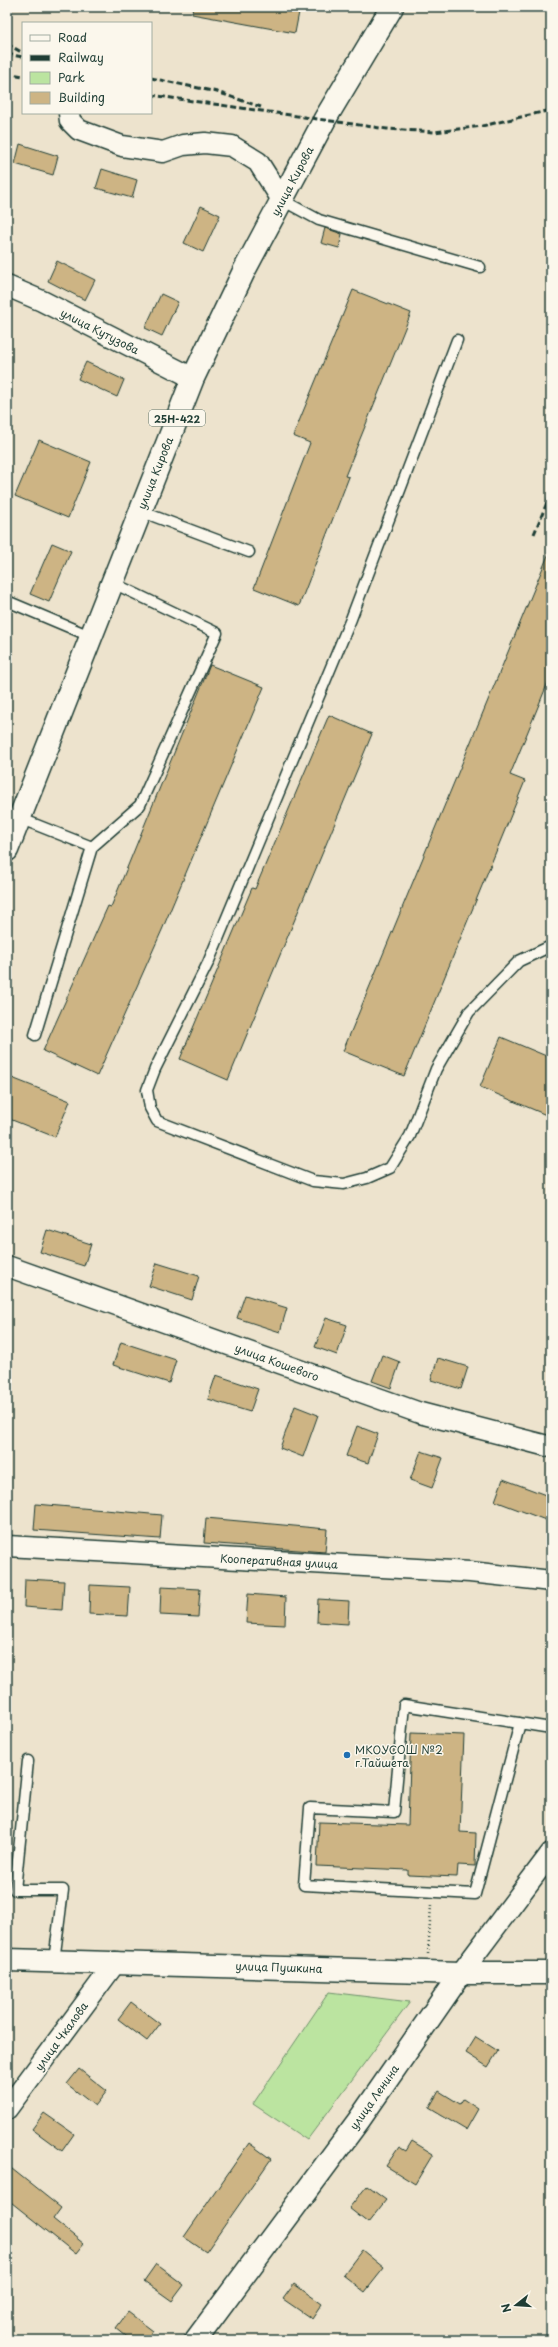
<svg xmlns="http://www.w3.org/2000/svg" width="558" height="2347" viewBox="0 0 558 2347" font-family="'Playpen Sans',sans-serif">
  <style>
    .green { fill: #bbe4a0; stroke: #6d906a }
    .building { fill: #cdb484; stroke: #1f3d34 }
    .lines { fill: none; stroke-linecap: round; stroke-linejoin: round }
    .service-casing { stroke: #1f3d34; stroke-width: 13 }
    .minor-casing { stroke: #1f3d34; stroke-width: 23 }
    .secondary-casing { stroke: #1f3d34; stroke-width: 25 }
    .primary-casing { stroke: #1f3d34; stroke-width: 25 }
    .path { stroke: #1f3d34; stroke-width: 2.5; stroke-dasharray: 1 3; stroke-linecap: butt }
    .service { stroke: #fbf7ec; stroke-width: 10 }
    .minor { stroke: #fbf7ec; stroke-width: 20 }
    .secondary { stroke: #fbf7ec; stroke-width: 22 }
    .primary { stroke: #fbf7ec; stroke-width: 22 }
    .rail { stroke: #1f3d34; stroke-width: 3; stroke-dasharray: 6 3; stroke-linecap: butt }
    .poi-dot { fill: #1f6fb2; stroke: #fbf7ec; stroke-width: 1.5 }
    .labels { text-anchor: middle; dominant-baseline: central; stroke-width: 3; stroke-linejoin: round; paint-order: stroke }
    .shield { fill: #fbf7ec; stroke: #61756b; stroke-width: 1 }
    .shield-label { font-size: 10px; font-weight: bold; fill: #1f3d34 }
    .street-label { font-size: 11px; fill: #1f3d34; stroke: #fbf7ec }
    .poi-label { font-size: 11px; fill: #1f3d34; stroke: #fbf7ec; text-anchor: start }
  </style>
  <rect width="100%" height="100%" fill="#ede3cd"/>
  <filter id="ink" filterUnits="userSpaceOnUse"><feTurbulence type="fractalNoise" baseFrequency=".025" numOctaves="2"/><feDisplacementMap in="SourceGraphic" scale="8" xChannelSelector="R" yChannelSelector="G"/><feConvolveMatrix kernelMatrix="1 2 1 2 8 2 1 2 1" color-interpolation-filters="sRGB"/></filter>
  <g filter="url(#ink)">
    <polygon class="green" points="329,1992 410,2002 307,2140 253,2104"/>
    <g class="building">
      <polygon points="193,7 300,7 295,33 192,14"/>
      <polygon points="20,144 58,156 53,175 15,164"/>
      <polygon points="102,169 137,180 132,198 96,188"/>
      <polygon points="201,206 220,215 203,252 184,243"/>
      <polygon points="325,228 342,234 339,248 321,243"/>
      <polygon points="57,261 95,280 85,300 48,281"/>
      <polygon points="353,290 411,313 345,476 349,477 299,606 254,588 310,443 293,436"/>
      <polygon points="161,294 178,302 162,336 145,328"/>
      <polygon points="86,362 124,380 117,397 78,379"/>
      <polygon points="39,440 91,462 68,518 15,496"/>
      <polygon points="52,543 71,551 49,602 30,594"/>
      <polygon points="551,548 551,675 510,775 525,781 404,1076 343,1051"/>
      <polygon points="210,665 264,687 162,930 97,1076 43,1051 108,906 111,907"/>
      <polygon points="329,715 372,734 228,1080 180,1059 252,888 255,889"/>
      <polygon points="501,1037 551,1058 551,1117 480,1087"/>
      <polygon points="7,1076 70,1101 55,1137 7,1118"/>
      <polygon points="47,1230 91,1244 84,1266 40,1252"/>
      <polygon points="157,1263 199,1276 192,1300 149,1286"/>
      <polygon points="245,1295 287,1308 280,1332 237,1318"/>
      <polygon points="326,1318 347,1325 337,1355 315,1347"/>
      <polygon points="121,1342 176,1360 169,1383 113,1365"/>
      <polygon points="382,1355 400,1362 391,1388 372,1381"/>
      <polygon points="438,1358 468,1367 461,1389 431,1380"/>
      <polygon points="216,1375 258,1389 250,1412 208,1399"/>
      <polygon points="295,1406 318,1415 303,1457 280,1448"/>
      <polygon points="357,1426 378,1434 368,1463 346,1456"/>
      <polygon points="421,1451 443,1458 432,1488 410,1480"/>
      <polygon points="503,1479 551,1497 551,1522 495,1501"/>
      <polygon points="36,1504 162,1515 160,1539 34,1530"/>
      <polygon points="206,1518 327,1529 325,1552 204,1543"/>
      <polygon points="25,1579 64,1581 62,1610 24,1607"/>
      <polygon points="90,1585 130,1587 128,1616 89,1614"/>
      <polygon points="161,1587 200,1589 198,1617 160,1615"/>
      <polygon points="248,1594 286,1597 285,1625 246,1623"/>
      <polygon points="318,1599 349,1601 348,1624 317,1622"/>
      <polygon points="411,1733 464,1735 460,1832 476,1833 475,1866 458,1865 457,1877 408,1875 408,1870 317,1866 319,1822 408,1825"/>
      <polygon points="131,2002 160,2024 147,2041 118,2019"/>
      <polygon points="476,2037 498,2051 488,2067 466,2053"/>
      <polygon points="79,2069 107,2091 95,2106 67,2084"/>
      <polygon points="439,2091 460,2104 463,2099 478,2109 466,2130 429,2108"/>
      <polygon points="44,2113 74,2134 62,2151 32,2129"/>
      <polygon points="412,2141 433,2154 415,2184 386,2166 399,2147 406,2151"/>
      <polygon points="249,2143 271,2159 206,2252 184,2237"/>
      <polygon points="7,2165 61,2208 53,2219 84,2244 76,2254 7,2199"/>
      <polygon points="367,2186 386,2200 368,2223 349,2208"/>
      <polygon points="362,2250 384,2268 365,2292 343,2275"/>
      <polygon points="156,2264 184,2285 172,2301 144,2281"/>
      <polygon points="294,2284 322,2304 312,2319 283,2299"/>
      <polygon points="128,2312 153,2331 146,2340 131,2340 116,2328"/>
    </g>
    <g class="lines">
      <g class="service-casing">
        <g id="service">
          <polyline points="282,200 319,220 480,267"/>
          <polyline points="457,340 351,619 208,963 155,1069 147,1090 150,1108 157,1121 313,1181 344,1184 367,1178 390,1168 410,1136 436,1069 469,1012 519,961 551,946"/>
          <polyline points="140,511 249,552"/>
          <polyline points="7,601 90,636"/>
          <polyline points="19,818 92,847"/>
          <polyline points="35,1035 92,847 140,805 217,633 111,582"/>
          <polyline points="520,1723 475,1894 304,1885 310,1808 394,1812 404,1705 551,1728"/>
          <polyline points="28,1761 15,1890 63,1890 54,1961"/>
        </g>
      </g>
      <g class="minor-casing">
        <g id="minor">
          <polyline points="69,113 70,121 79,130 122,146 163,152 183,145 205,143 232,146 258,162 282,200"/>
          <polyline points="7,286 42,301 193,378"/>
          <polyline points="7,1266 420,1413 551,1447"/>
          <polyline points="7,1546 470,1572 551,1581"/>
          <polyline points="461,1973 551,1853"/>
          <polyline points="7,2109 116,1962"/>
        </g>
      </g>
      <g class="secondary-casing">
        <polyline id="secondary" points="196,2340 359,2120 461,1973"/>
      </g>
      <g class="primary-casing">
        <g id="primary">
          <polyline points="7,850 193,378 245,269 325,119 392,7"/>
          <polyline points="7,1960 461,1973 551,1973"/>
        </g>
      </g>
      <polyline class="path" points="428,1954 431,1905"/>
      <use href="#service" class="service"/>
      <use href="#minor" class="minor"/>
      <use href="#secondary" class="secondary"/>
      <use href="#primary" class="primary"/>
      <g class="rail">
        <polyline points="7,44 23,53"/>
        <polyline points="7,54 23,57"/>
        <polyline points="7,73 23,76"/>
        <polyline points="151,78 217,92 261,107"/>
        <polyline points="151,95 387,129 435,132 482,126 551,110"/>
        <polyline points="534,534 551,493"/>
      </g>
    </g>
  </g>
  <circle class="poi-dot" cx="347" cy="1755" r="4"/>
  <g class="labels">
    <rect class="shield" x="149" y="410" width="56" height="16" rx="3"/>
    <g class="shield-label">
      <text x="177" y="418">25Н-422</text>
    </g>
    <g class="street-label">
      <text transform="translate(292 181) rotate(-62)">улица Кирова</text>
      <text transform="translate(100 331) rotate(27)">улица Кутузова</text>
      <text transform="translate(155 473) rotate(-68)">улица Кирова</text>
      <text transform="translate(277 1362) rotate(20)">улица Кошевого</text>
      <text transform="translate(279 1561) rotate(3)">Кооперативная улица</text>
      <text transform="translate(279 1967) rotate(2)">улица Пушкина</text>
      <text transform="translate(61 2036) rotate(-54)">улица Чкалова</text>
      <text transform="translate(374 2097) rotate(-55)">улица Ленина</text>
    </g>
    <g class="poi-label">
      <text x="355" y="1749">МКОУСОШ №2<tspan x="355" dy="13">г.Тайшета</tspan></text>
    </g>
  </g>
  <rect width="558" height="2347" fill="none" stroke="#fbf7ec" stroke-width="24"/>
  <rect x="12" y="12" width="534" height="2323" fill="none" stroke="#1f3d34" stroke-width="1.5" filter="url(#ink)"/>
  <rect x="22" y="22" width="130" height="92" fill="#fbf7ec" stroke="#a3ada2"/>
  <rect x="30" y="35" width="20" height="6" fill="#fbf7ec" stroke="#a3ada2"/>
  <text x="58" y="42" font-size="12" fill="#1f3d34">Road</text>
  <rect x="30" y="55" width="20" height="6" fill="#1f3d34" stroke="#a3ada2"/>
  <text x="58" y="62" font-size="12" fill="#1f3d34">Railway</text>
  <rect x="30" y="72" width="20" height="12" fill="#bbe4a0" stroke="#a3ada2"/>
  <text x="58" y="82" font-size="12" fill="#1f3d34">Park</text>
  <rect x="30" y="92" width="20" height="12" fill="#cdb484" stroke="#a3ada2"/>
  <text x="58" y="102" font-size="12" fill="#1f3d34">Building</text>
  <g transform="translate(516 2305) rotate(253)" stroke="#fbf7ec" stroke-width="3" paint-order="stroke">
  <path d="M0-3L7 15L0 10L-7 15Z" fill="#1f3d34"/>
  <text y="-6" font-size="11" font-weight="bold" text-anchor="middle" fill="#1f3d34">N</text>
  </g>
</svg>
